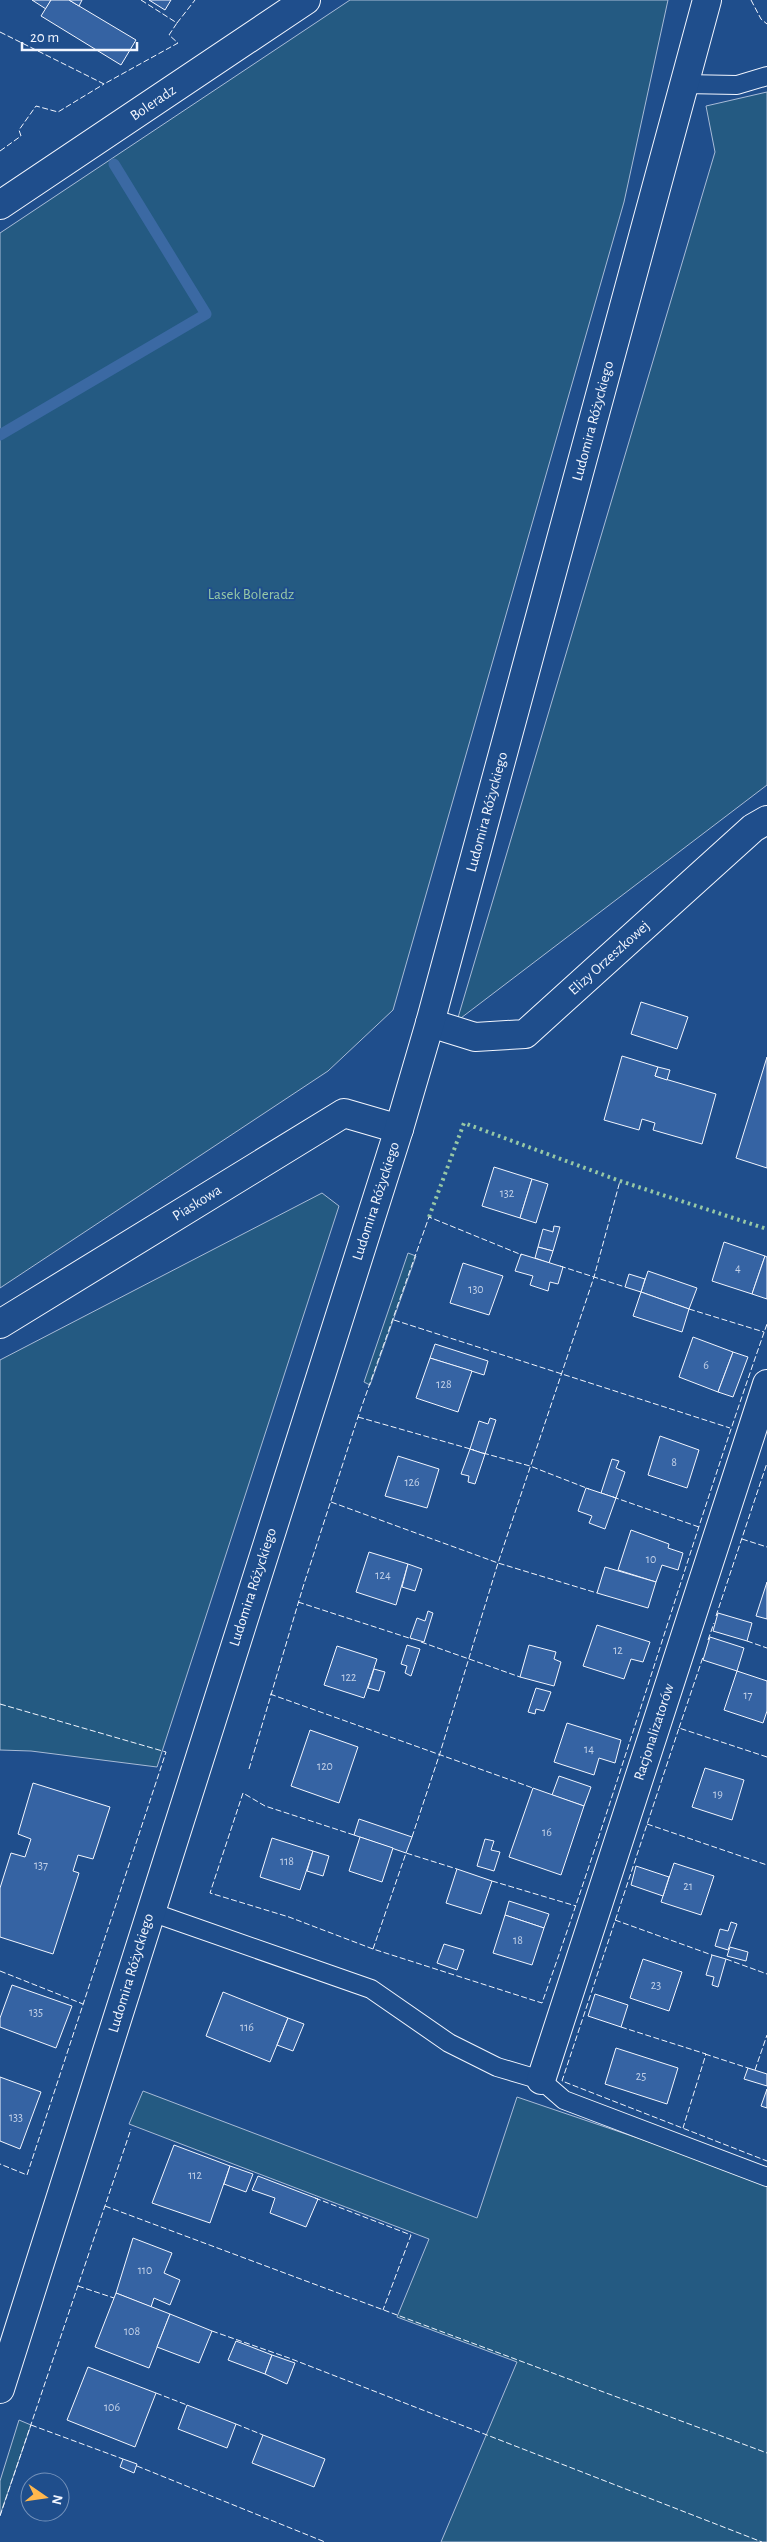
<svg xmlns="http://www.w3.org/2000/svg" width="767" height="2542" viewBox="0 0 767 2542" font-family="'Alegreya Sans',sans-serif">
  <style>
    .green { fill: #245a82; stroke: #a8bbd7 }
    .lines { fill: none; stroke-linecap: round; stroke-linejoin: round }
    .stream { stroke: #3b69a3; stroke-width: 11 }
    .building { fill: #3563a3; stroke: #f2f6ff }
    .service-casing { stroke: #f2f6ff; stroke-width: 20 }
    .minor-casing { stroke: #f2f6ff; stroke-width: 30 }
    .tertiary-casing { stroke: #f2f6ff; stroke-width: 30 }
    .service { stroke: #1f4e8c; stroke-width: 18 }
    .minor { stroke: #1f4e8c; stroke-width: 28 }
    .tertiary { stroke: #1f4e8c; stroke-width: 28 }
    .hedge { stroke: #97c8a6; stroke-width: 4; stroke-dasharray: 2.5 4; stroke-linecap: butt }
    .fence { stroke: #f2f6ff; stroke-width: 1; stroke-dasharray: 6 2.5; stroke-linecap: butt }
    .labels { text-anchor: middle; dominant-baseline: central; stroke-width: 4; stroke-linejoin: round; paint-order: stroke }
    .number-label { font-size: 12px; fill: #c3d1e8 }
    .street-label { font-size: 15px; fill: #f2f6ff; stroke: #1f4e8c }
    .park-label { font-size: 15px; fill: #97c8a6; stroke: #1f4e8c }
  </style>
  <rect width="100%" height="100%" fill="#1f4e8c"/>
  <g class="green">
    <polygon points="350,0 668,0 624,202 393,1010 328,1071 0,1288 0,233"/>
    <polygon points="767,92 767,785 457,1021 715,152 706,106"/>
    <polygon points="322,1193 339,1206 157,1767 31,1751 0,1750 0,1360"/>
    <polygon points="408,1253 416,1256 370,1385 364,1382"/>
    <polygon points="143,2091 477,2218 517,2097 767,2182 767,2542 441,2542 517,2362 397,2317 429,2239 129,2124"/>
    <polygon points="19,2420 31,2425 0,2515 0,2481"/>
  </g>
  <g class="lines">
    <polyline class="stream" points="0,435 206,314 114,164"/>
  </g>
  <g class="building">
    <polygon points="32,0 51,0 46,9"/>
    <polygon points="51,0 69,0 136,40 121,65 41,16"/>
    <polygon points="69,0 82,0 79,6"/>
    <polygon points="149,0 171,0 165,10"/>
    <polygon points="641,1002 688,1017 677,1049 631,1034"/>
    <polygon points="622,1056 658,1067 655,1076 716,1094 702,1144 653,1130 655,1123 642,1119 639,1130 604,1120"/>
    <polygon points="767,1057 767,1168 736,1158"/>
    <polygon points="658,1067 670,1070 667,1080 655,1076"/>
    <polygon points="494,1167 532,1179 520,1218 482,1206"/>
    <polygon points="532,1179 548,1184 536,1223 520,1218"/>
    <polygon points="554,1226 560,1227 553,1251 538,1247 543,1229 553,1232"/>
    <polygon points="724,1242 765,1256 752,1294 712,1281"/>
    <polygon points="538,1247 553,1251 549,1263 535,1258"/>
    <polygon points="521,1254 563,1267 558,1284 550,1282 548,1291 530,1285 533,1276 515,1271"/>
    <polygon points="765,1256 767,1257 767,1299 752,1294"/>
    <polygon points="463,1263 503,1276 489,1315 450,1303"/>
    <polygon points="648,1271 697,1288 689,1309 641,1292"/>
    <polygon points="629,1274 645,1279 641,1292 625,1287"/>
    <polygon points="641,1292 689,1309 682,1332 633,1316"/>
    <polygon points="693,1337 733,1352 718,1392 679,1377"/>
    <polygon points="435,1344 488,1361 484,1375 430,1358"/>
    <polygon points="733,1352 748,1357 733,1397 718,1392"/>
    <polygon points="430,1358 472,1371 458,1412 416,1398"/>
    <polygon points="490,1418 496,1420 485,1454 470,1449 479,1421 488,1424"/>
    <polygon points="660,1436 699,1450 687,1488 648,1475"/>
    <polygon points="470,1449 485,1454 475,1484 468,1482 469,1476 461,1474"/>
    <polygon points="398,1456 439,1469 427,1508 385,1496"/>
    <polygon points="612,1459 619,1461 616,1468 625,1472 616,1498 601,1493"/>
    <polygon points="586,1488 616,1498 605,1529 589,1523 592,1516 578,1511"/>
    <polygon points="631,1530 669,1544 668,1548 683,1553 678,1570 662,1565 656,1582 618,1570"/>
    <polygon points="369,1552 408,1564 396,1605 356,1592"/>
    <polygon points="408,1564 422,1569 415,1591 402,1587"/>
    <polygon points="605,1567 656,1582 648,1608 597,1593"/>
    <polygon points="767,1582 767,1619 756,1616"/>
    <polygon points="428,1611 433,1613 424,1642 410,1638 417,1618 425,1621"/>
    <polygon points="718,1613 752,1623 747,1641 713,1631"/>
    <polygon points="597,1625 650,1642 643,1662 631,1659 624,1679 583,1666"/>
    <polygon points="710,1637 744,1648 737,1671 703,1660"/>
    <polygon points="407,1645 420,1649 411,1676 405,1673 407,1666 401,1664"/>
    <polygon points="529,1645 556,1652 554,1659 561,1662 554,1686 520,1677"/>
    <polygon points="337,1646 377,1659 364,1698 324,1685"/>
    <polygon points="374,1669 385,1672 379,1691 368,1688"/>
    <polygon points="737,1671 767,1681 767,1711 763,1723 724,1710"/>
    <polygon points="536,1688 551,1692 544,1711 536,1709 535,1714 528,1712"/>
    <polygon points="567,1723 621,1740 615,1763 599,1758 594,1775 554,1762"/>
    <polygon points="310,1730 358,1747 339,1803 291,1786"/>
    <polygon points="705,1768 744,1780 732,1820 692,1807"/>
    <polygon points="559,1776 591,1787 584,1806 552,1795"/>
    <polygon points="33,1783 110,1807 93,1859 78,1855 73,1871 79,1873 53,1954 0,1937 0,1888 11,1853 25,1857 31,1839 18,1834"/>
    <polygon points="533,1788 584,1806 561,1875 509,1857"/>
    <polygon points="359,1819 412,1837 406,1853 354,1835"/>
    <polygon points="360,1837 393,1848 382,1882 349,1871"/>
    <polygon points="272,1838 313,1851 300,1890 260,1877"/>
    <polygon points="485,1839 494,1841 491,1850 500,1852 494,1871 477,1866"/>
    <polygon points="313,1851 329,1856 323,1876 307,1871"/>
    <polygon points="674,1863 714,1876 701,1915 661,1902"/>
    <polygon points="636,1866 669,1877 663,1896 631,1885"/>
    <polygon points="457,1869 492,1881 481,1914 446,1903"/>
    <polygon points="509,1901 549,1914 544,1928 505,1915"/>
    <polygon points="505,1915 544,1928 532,1965 493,1953"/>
    <polygon points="731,1922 737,1924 728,1950 715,1946 720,1929 728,1931"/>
    <polygon points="444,1944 464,1950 457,1970 437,1963"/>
    <polygon points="730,1947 748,1952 746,1961 727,1956"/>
    <polygon points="712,1955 726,1959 718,1987 712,1985 714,1977 706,1975"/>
    <polygon points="643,1959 682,1972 669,2011 630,1998"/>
    <polygon points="12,1985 72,2006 56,2048 0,2027 0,2018"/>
    <polygon points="223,1992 288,2018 270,2062 206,2036"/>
    <polygon points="595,1994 628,2005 621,2027 588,2016"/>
    <polygon points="288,2018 304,2024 293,2051 277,2045"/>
    <polygon points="616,2048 678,2068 667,2104 605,2084"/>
    <polygon points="748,2068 767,2074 767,2086 744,2079"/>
    <polygon points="0,2077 41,2092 20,2149 0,2141"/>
    <polygon points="767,2089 767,2108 761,2106"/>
    <polygon points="174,2145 230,2166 210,2223 152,2203"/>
    <polygon points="230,2166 253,2174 246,2192 224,2184"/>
    <polygon points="258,2176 318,2199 306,2227 270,2213 275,2198 252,2190"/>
    <polygon points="133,2238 172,2253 164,2273 180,2280 170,2305 154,2298 151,2307 116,2293"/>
    <polygon points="116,2293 170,2314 149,2368 95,2347"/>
    <polygon points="170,2314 212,2331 199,2363 157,2347"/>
    <polygon points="236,2341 272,2355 265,2374 228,2360"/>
    <polygon points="272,2355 295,2363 287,2384 265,2374"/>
    <polygon points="88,2367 156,2393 135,2447 67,2420"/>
    <polygon points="187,2405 236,2424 227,2448 178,2429"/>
    <polygon points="263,2435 325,2459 314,2487 252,2463"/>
    <polygon points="123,2459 137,2464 134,2473 120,2467"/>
  </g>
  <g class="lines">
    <g class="service-casing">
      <g id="service">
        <polyline points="684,84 737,85 767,76"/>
        <polyline points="151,1912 371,1989 449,2043 497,2067 541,2080 564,2100 767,2177"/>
      </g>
    </g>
    <g class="minor-casing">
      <g id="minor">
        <polyline points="430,1023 475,1037 525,1034 753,828 767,820"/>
        <polyline points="0,1324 344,1113 399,1129"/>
        <polyline points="541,2080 767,1384"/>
        <polyline points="0,2389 399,1129 430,1023 707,0"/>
      </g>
    </g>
    <g class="tertiary-casing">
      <polyline id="tertiary" points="0,205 306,0"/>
    </g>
    <use href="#service" class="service"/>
    <use href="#minor" class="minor"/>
    <use href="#tertiary" class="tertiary"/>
    <polyline class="hedge" points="429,1217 464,1123 620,1181 767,1229"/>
    <g class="fence">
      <polyline points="141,0 177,23 195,0"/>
      <polyline points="751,0 761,19 767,24"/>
      <polyline points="0,32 104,84 178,43 169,35 177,23"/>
      <polyline points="0,151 21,136 19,130 36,106 58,112 104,84"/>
      <polyline points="560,1266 625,1287"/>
      <polyline points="689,1309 764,1332"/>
      <polyline points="394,1320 730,1428"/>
      <polyline points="358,1417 474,1450"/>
      <polyline points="483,1453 530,1466 589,1489"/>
      <polyline points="613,1497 699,1527"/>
      <polyline points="331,1502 498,1563 597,1593"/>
      <polyline points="742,1539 767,1547"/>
      <polyline points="298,1602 412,1639"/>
      <polyline points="716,1616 767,1463"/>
      <polyline points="708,1640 714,1623"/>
      <polyline points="747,1641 767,1648"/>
      <polyline points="421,1642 520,1677"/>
      <polyline points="270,1694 533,1788"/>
      <polyline points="0,1704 166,1752 27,2175 0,2164"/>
      <polyline points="679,1728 703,1657"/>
      <polyline points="767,1757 679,1728 562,2081 767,2161"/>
      <polyline points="249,1769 303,1587 358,1417 429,1217 522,1255"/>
      <polyline points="647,1824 767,1865"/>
      <path d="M354,1835L265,1806L243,1793L210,1893L289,1917L373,1949L542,2003C622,1778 688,1549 767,1324"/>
      <polyline points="412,1837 440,1753 498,1563 594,1277 620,1181"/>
      <polyline points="492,1881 576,1906"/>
      <polyline points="615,1920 712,1955"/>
      <polyline points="373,1949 406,1853 457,1869"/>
      <polyline points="726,1959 767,1974"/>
      <polyline points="0,1971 83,2004"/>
      <polyline points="621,2027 706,2054 683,2128"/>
      <polyline points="705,2054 748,2068"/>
      <polyline points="755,2070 767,2035"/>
      <polyline points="315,2198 411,2235 383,2310"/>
      <polyline points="105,2206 767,2453"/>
      <polyline points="78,2286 114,2298"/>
      <polyline points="212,2331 289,2358 762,2542"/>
      <polyline points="156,2393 187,2405"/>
      <polyline points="236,2424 263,2435"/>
      <polyline points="31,2425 123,2459"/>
      <polyline points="137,2466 325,2542"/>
      <polyline points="0,2516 131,2129"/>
    </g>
  </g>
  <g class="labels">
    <g class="number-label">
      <text x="507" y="1193">132</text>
      <text x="738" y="1268">4</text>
      <text x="476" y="1289">130</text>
      <text x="706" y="1365">6</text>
      <text x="444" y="1384">128</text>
      <text x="674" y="1462">8</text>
      <text x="412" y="1482">126</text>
      <text x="651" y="1559">10</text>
      <text x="383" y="1575">124</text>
      <text x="618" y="1650">12</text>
      <text x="349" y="1677">122</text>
      <text x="748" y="1695">17</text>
      <text x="589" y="1749">14</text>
      <text x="325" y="1766">120</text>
      <text x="718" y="1794">19</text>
      <text x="547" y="1832">16</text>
      <text x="287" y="1861">118</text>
      <text x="41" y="1865">137</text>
      <text x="688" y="1886">21</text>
      <text x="518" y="1940">18</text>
      <text x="656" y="1985">23</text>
      <text x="36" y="2012">135</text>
      <text x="247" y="2027">116</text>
      <text x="641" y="2076">25</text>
      <text x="16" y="2117">133</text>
      <text x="195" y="2175">112</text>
      <text x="145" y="2270">110</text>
      <text x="132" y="2331">108</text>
      <text x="112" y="2407">106</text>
    </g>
    <g class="street-label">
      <text transform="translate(153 103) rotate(-34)">Boleradz</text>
      <text transform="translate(593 421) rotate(-75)">Ludomira Różyckiego</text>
      <text transform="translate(487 812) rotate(-75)">Ludomira Różyckiego</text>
      <text transform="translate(609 958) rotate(-42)">Elizy Orzeszkowej</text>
      <text transform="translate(376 1201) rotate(-72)">Ludomira Różyckiego</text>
      <text transform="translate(197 1203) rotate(-32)">Piaskowa</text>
      <text transform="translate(253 1587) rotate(-72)">Ludomira Różyckiego</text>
      <text transform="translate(654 1732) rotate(-72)">Racjonalizatorów</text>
      <text transform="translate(131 1973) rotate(-73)">Ludomira Różyckiego</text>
    </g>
    <g class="park-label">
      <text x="251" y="594">Lasek Boleradz</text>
    </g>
  </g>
  <g transform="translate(45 2497) rotate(103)"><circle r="24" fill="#1f4e8c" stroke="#7391ba"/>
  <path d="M0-4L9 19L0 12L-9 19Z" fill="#ffb74d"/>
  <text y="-8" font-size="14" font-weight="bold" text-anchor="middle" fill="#f2f6ff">N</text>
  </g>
  <path d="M22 42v8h115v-8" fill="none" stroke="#f2f6ff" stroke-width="2.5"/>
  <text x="30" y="42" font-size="15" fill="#f2f6ff" stroke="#1f4e8c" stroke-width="4" paint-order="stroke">20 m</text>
</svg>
